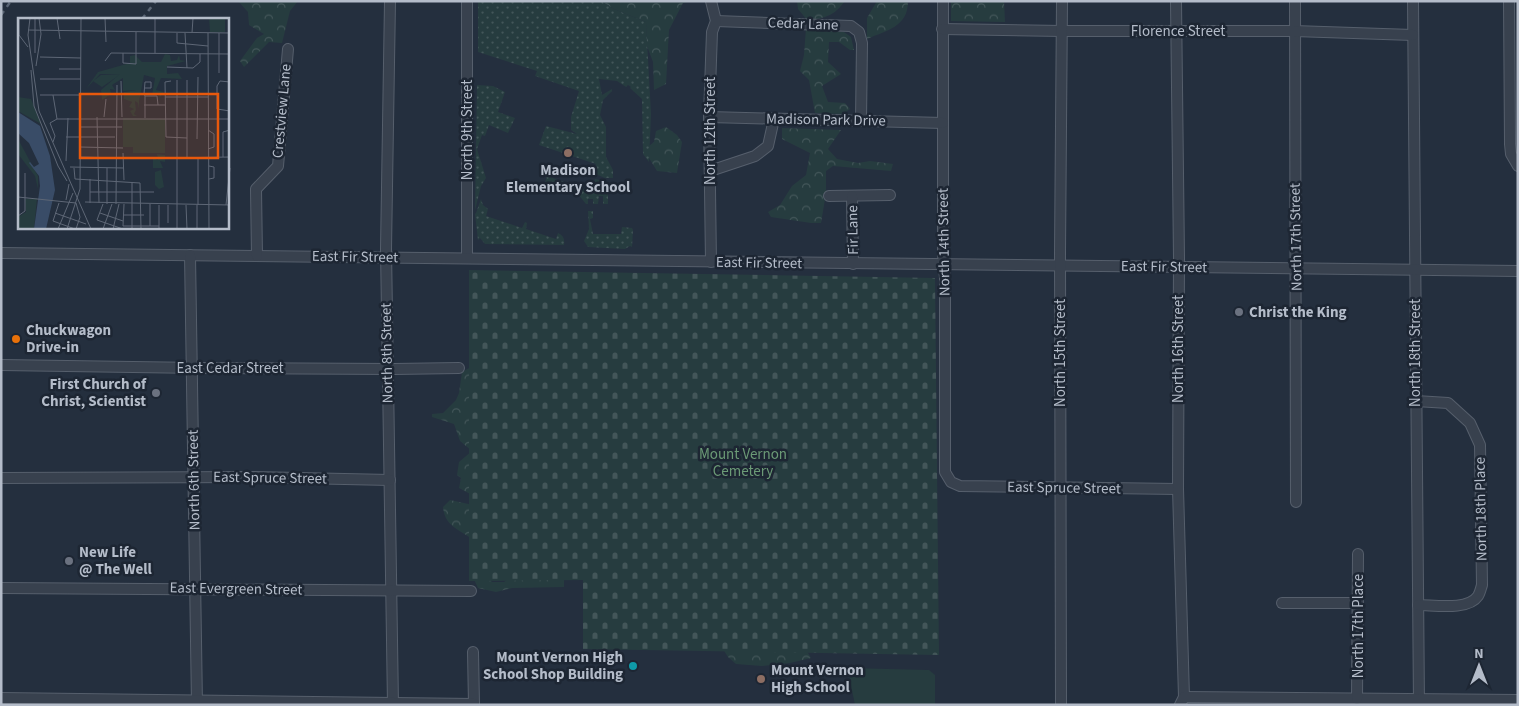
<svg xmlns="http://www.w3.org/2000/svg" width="1519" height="706" viewBox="0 0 1519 706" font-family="'Source Sans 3',sans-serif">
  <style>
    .grass { fill: url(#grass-dots) }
    .forest { fill: url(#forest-crowns) }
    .cemetery { fill: url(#cemetery-stones) }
    .pitch { fill: #263c3f }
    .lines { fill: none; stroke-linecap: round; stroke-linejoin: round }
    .minor-casing { stroke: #565f6c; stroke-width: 12 }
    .minor { stroke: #38414e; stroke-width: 10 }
    .rail { stroke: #5a6575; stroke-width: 2.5; stroke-dasharray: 5 5; stroke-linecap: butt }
    .education-dot { fill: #8d6e63; stroke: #1d2633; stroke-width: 2 }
    .worship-dot { fill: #6b7280; stroke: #1d2633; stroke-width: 2 }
    .food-dot { fill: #e8710a; stroke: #1d2633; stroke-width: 2 }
    .culture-dot { fill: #0f9aa8; stroke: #1d2633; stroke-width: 2 }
    .labels { text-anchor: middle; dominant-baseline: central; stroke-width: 5; stroke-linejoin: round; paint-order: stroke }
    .street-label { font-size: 15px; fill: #b4bcc9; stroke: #1d2633 }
    .poi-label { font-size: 15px; font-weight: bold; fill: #b4bcc9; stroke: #1d2633; text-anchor: start }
    .park-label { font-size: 15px; fill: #6b9a76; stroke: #1d2633 }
    .inset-road { fill: none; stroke: #5e6776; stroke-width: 1 }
    .view { fill: #e8590c; fill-opacity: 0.15; stroke: #e8590c; stroke-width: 2.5 }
    .inset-edge { fill: none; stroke: #b4bcc9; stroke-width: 2.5 }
  </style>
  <defs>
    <pattern id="grass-dots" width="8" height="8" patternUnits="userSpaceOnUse" patternTransform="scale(1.25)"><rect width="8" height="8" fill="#263c3f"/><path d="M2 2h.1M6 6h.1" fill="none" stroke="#435659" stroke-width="1.8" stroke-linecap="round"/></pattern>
    <pattern id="forest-crowns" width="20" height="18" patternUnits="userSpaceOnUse" patternTransform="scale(1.25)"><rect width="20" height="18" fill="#263c3f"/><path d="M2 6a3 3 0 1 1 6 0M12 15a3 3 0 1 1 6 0" fill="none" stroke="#435659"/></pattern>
    <pattern id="cemetery-stones" width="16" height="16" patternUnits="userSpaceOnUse" patternTransform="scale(1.25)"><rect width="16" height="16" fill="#263c3f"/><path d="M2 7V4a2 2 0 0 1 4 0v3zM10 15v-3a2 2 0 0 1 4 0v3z" fill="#435659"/></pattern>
  </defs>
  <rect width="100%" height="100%" fill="#242f3e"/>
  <g class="grass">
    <polygon points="478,1 601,1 614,9 646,22 651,114 649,162 643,154 642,99 630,88 631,87 628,85 626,87 617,81 599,79 602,95 612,89 612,91 603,100 600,115 606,127 606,157 613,170 613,178 605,178 593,173 596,164 539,145 546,126 577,134 571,130 571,117 579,91 535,76 537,71 478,52"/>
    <polygon points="477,85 493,86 505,92 498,112 515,118 508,133 489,125 485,136 482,135 477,149 486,178 481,186 475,210"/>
    <polygon points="547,176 587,190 589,186 593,187 595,179 608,182 608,204 603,204 603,196 599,196 598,204 593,204 593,199 588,199 588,204 586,204 578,194 545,183"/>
    <path d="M481,199L483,205L488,209L486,216L522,228L525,222L527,223L526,229L556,239L558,233C563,235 565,239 564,245L485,244L480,238L478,240L475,214L476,213Z"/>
    <polygon points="588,211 593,211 593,218 590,219 593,234 621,234 622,227 632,228 633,230 632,247 630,246 625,249 588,247 584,241 589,229"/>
  </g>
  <g class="forest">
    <polygon points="238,1 298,1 290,11 282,43 269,42 244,67 240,61 257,38 264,34 249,25 248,12"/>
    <polygon points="601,1 691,1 683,3 669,30 666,84 654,90 653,62 647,46 646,22 614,9"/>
    <path d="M797,1H845C833,17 826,17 808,21L798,9Z"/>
    <path d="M877,1H908C908,27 887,30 867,39V18Z"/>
    <polygon points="951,1 1004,1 1005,22 951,21"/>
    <polygon points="806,28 844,32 851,37 854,50 850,50 839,42 829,42 828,62 841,74 822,86 828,102 845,103 850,109 843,114 815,113 809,80 800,71 804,55"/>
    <polygon points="666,127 677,135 682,142 677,173 657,171 649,158 649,146 654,142 656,131"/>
    <polygon points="782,128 841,130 828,149 837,159 858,163 870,161 893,164 891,171 833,166 826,171 826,193 821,223 811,223 771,217 768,212 780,205 792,186 806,175 810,153 782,139"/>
    <path d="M471,367L487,576L492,582H504L511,577H564V587L512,588L496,592L478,588L472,575V539C457,528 445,526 443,507L450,500L473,505L474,496L459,488L461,478L457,475L459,462L472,451L460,441L454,424L432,417V414L443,413L456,400L459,393L462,372Z"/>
    <polygon points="805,648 811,658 790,663 762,666 736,664 728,657 723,649"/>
  </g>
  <polygon class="cemetery" points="469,270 935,278 939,655 583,649 583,580 469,581"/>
  <polygon class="pitch" points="849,668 929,670 935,675 935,705 855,705 850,681"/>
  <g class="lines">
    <g class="minor-casing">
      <g id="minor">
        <polyline points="390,1 386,249 393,705"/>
        <polyline points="467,1 467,258"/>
        <polyline points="943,1 943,254 945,278 945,472 951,482 960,486 1178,489"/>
        <polyline points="1176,1 1179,258 1178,489 1184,697 1180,705"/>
        <polyline points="1295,1 1296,502"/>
        <polyline points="1413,1 1419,705"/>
        <polyline points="1509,1 1510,144 1511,154 1518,166"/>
        <polyline points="716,21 851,26 859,32 862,43 861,120"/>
        <polyline points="942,29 1062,31 1294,31 1413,35"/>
        <polyline points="709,117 943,123"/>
        <polyline points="710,171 755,156 768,146 774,119"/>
        <polyline points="829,196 890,195"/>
        <polyline points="852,196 853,264"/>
        <polyline points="1,253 1518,271"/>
        <polyline points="190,255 197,705"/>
        <polyline points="257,256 256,189 278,166 288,49"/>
        <polyline points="711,262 709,117 712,32 716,21 711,1"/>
        <polyline points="1,365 199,368 394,369 459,368"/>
        <path d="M1416,401L1448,403L1470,423L1480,445L1482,585C1481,588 1480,593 1478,596C1468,611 1434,605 1418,605"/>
        <polyline points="1,478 251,477 390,480"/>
        <polyline points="1,588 471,591"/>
        <polyline points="1282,603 1358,603"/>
        <polyline points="473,652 474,705"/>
        <polyline points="1184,697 1518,700"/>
        <polyline points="1,698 474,704"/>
        <polyline points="1357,699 1358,554"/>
        <polyline points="1061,705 1060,252 1062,1"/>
      </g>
    </g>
    <use href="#minor" class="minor"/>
    <g class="rail">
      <polyline points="1,15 11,1"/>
      <polyline points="142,19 156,1"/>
    </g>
  </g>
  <g class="education-dot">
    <circle cx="568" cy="153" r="5"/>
    <circle cx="761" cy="679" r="5"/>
  </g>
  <g class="worship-dot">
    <circle cx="1239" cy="312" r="5"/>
    <circle cx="156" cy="393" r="5"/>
    <circle cx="69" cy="561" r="5"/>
  </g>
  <circle class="food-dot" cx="16" cy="339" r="5"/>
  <circle class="culture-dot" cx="633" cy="666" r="5"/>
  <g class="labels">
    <g class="street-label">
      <text transform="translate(803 24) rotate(2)">Cedar Lane</text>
      <text x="1178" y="31">Florence Street</text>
      <text transform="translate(282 111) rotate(-85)">Crestview Lane</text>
      <text transform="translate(826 120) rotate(1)">Madison Park Drive</text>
      <text transform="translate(467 130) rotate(-90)">North 9th Street</text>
      <text transform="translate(710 131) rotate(-90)">North 12th Street</text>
      <text transform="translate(853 230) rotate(-91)">Fir Lane</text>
      <text transform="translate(1296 237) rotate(-91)">North 17th Street</text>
      <text transform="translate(944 242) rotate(-91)">North 14th Street</text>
      <text transform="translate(355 257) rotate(1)">East Fir Street</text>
      <text transform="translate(759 263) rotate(1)">East Fir Street</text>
      <text transform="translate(1164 267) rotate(1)">East Fir Street</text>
      <text transform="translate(1178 349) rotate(-90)">North 16th Street</text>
      <text transform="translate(387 353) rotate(-91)">North 8th Street</text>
      <text transform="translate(1060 353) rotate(-90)">North 15th Street</text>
      <text transform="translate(1415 353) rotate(-90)">North 18th Street</text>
      <text x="230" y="368">East Cedar Street</text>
      <text transform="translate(270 478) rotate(1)">East Spruce Street</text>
      <text transform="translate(194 480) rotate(-91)">North 6th Street</text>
      <text transform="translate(1064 488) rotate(1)">East Spruce Street</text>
      <text transform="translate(1481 509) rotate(-91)">North 18th Place</text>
      <text transform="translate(236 589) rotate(1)">East Evergreen Street</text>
      <text transform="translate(1358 626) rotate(-90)">North 17th Place</text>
    </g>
    <g class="poi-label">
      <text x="568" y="170" text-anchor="middle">Madison<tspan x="568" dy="17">Elementary School</tspan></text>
      <text x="1249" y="312">Christ the King</text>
      <text x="26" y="330">Chuckwagon<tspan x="26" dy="17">Drive-in</tspan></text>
      <text x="146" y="384" text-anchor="end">First Church of<tspan x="146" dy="17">Christ, Scientist</tspan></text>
      <text x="79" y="552">New Life<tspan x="79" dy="17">@ The Well</tspan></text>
      <text x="623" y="657" text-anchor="end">Mount Vernon High<tspan x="623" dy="17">School Shop Building</tspan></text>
      <text x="771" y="670">Mount Vernon<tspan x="771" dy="17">High School</tspan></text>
    </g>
    <g class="park-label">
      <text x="743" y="454">Mount Vernon<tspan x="743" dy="17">Cemetery</tspan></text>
    </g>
  </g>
  <g transform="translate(18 18)">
    <rect width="211" height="211" fill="#242f3e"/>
    <path d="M103,56L84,69L75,63L83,57ZM118,72L121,78V91L120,85L117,83L118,92L116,96L119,98H115L112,93L116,91L111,89L114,84L106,81V74ZM19,180L16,211H0V199L8,194L7,181Z" fill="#263c3f"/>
    <path d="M147,36L152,37L153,43L159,42L161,37L162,42L168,43L149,48V56L160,55L164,61L143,60L138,72L146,74L143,78L141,80L142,75L134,77L137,60L126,57L121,84V78L116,76L118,72L105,73V60L94,67L97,72L92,71L93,76L84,82L83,72L102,56H82L68,71L80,54L112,45V38L117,37L124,44H143ZM0,79L13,81L23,106L0,93ZM0,121L20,158V171L17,158L0,136Z" fill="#263c3f"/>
    <path d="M191,0H207V14H192ZM105,100L147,101V135H115V129H105Z" fill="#263c3f"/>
    <path d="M139,136L147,137V144L142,143L145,150H135V140L140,142ZM143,152L146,169L141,171L137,167V154Z" fill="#263c3f"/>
    <path d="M0,94L22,108L32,138L37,172L28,211H16L22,168L21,158L11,145L12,144L16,149L21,146L11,125L0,115Z" fill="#394c67"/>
    <path class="inset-road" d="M1,0V17L10,29M12,0L10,17L21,93L73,211M39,0L42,21M87,0L88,24M10,12L212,15M159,15V25L190,28M167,15L169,50M174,15L175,0M190,15L191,211M201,15V55M17,35V0M105,35V45L118,46V14M137,35V0M22,39L63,40M87,43L93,35L212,36M18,48L23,16L21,0M149,49L175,50L182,44V36M41,51H63M13,52L16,88L40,148L49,163M22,61H62M159,62V211M169,62V139M103,63L104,99M153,63L147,64L148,119L169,120M212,64L202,63L199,68V91L212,93M127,70H133V64H127L126,76L127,78V100M22,77H62M35,77L39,101M127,78H139L140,87M147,79H190M126,87H147M79,99L81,185M86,99L88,81M62,109H104M190,112L196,116V129L190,131M48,119H97M179,121L180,59M35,124L37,118L32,105L39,101H212M62,129L105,130M105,135L106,162M62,139L105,140M180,139V187M205,139V114L212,112M148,140L212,139M48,143L50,100M191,148L196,149V160L191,161M52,149L106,150M56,150L57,161L122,165L123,211M89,150V186M72,161V185M72,174H136M0,179L58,185L62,199L58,211M48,182L51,166M67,184L212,187M41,185L35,203L57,211M85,186L79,202L105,211M98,186L99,67M132,186V208M150,187V205M168,187L169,211M179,187V211M208,187L212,150M37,195L68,206M82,195L105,203M106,197H126M0,198L7,193V155M105,208H141M105,208L106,186M40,211L55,175M49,211L62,171L63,0M85,211L94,186M95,211L101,186M114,211V164M141,211V187"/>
    <path class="view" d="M62,76H200V140H62Z"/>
    <rect width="211" height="211" class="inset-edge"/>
  </g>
  <rect width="1519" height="706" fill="none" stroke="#b4bcc9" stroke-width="5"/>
  <g transform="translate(1479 666)" stroke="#1d2633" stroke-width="4" paint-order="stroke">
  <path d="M0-4L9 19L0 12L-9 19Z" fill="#b4bcc9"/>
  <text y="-8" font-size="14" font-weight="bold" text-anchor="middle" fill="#b4bcc9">N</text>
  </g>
</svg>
